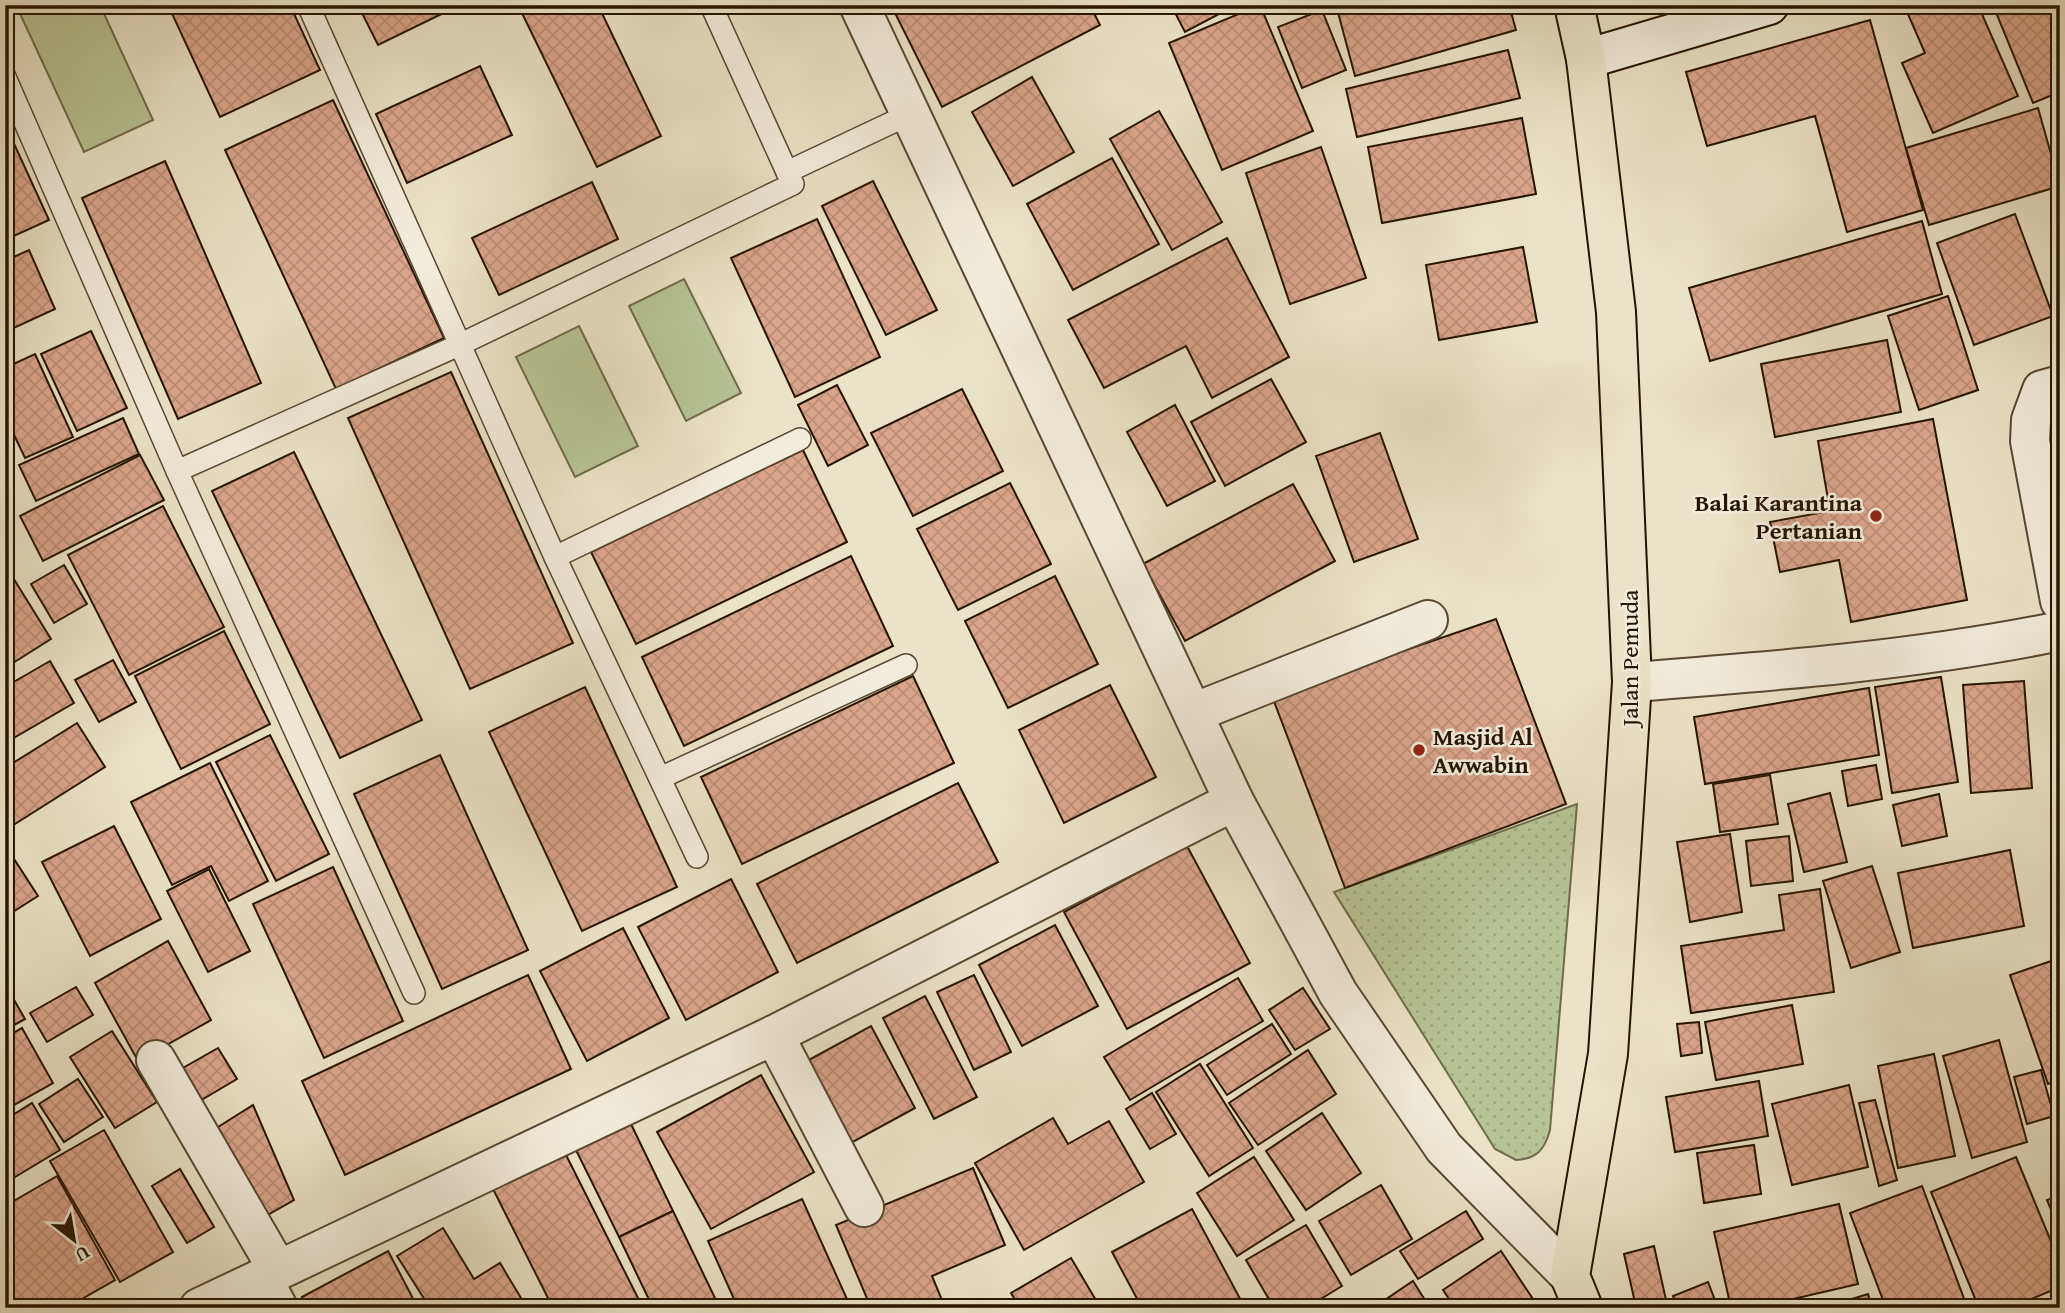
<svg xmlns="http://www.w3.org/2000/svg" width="2065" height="1313" viewBox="0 0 2065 1313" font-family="'Gentium Book Plus',serif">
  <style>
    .green { fill: #b7c496; stroke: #6e6c4b; stroke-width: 2 }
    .park { fill: url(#park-dots); stroke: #6e6c4b; stroke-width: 2 }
    .building { fill: url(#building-cross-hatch); stroke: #261400; stroke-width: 2 }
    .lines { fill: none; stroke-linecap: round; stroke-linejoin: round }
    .lane-casing { stroke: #574832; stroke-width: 24 }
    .street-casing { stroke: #574832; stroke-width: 42 }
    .secondary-casing { stroke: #261400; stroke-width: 42 }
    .highway-casing { stroke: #261400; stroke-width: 42 }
    .lane { stroke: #f2eddb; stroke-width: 21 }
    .street { stroke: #f2eddb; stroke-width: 38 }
    .secondary { stroke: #f2eddb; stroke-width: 38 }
    .highway { stroke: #ebe3c7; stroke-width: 38 }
    .poi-dot { fill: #8f2418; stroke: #f2eddb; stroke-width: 2.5 }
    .labels { text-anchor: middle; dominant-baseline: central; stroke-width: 5; stroke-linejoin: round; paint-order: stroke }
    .poi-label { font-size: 24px; font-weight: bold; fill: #261400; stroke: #f2eddb; text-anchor: end }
    .street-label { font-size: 24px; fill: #261400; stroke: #f2eddb }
  </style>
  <defs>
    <pattern id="park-dots" width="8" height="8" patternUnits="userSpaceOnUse" patternTransform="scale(1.75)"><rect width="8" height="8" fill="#b7c496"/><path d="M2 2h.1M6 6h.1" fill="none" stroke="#9da880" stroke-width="1.8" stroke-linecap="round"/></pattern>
    <pattern id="building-cross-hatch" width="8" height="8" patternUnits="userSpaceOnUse" patternTransform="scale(1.75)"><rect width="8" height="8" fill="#dba58c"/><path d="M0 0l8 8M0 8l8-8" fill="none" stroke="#bc8d77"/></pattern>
  </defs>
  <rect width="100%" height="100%" fill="#ebe3c7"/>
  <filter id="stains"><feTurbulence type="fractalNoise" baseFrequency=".00286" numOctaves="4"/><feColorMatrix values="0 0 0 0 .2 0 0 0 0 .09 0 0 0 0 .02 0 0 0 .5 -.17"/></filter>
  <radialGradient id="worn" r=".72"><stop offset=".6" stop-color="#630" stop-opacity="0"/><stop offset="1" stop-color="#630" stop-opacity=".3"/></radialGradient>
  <g class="green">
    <polygon points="16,5 100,5 153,120 84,152"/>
    <polygon points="684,279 741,393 686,421 629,306"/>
    <polygon points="579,326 638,446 575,477 516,357"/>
  </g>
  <path class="park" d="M1577,804L1550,1130C1545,1149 1537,1159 1516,1160L1495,1149L1334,892Z"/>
  <g class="building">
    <polygon points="168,5 290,5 320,70 220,117"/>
    <polygon points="358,5 460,5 378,45"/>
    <polygon points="518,5 598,5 661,136 597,167"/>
    <polygon points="891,5 1090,5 1100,25 942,107"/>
    <polygon points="1171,5 1236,5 1185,32"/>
    <polygon points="1260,5 1313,131 1222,170 1169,43"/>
    <polygon points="1336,5 1509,5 1516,30 1355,76"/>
    <polygon points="1904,5 1978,5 2018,96 1933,133 1902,63 1925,53"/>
    <polygon points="1993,5 2060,5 2060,92 2033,103"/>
    <polygon points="1322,10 1346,70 1302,88 1278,27"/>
    <polygon points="1870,20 1923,210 1847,232 1815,116 1707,146 1686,72"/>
    <polygon points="1508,50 1520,98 1357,137 1346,89"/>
    <polygon points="480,66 512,135 407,183 376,114"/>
    <polygon points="1032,77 1074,152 1013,186 972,112"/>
    <polygon points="333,100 444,338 336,389 225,150"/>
    <polygon points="2038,108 2060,186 1929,225 1906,148"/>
    <polygon points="1159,111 1222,222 1172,250 1110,139"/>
    <polygon points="1522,118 1536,194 1382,223 1368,147"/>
    <polygon points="5,124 49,220 5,240"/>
    <polygon points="1321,147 1366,278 1290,304 1246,173"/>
    <polygon points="1112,158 1159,244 1073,290 1027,204"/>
    <polygon points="165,161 261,383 178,419 82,198"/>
    <polygon points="873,181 937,310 886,335 822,206"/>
    <polygon points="592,182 618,239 499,295 472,238"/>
    <polygon points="2015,214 2053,316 1974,345 1937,243"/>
    <polygon points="817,219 880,357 795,397 731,258"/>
    <polygon points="1922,221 1942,294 1710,361 1689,288"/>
    <polygon points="1227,238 1289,357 1212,398 1186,346 1104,388 1068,320"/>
    <polygon points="1523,247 1537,322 1439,340 1426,265"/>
    <polygon points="29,250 55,309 5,332 5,261"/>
    <polygon points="1948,296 1978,390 1919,410 1888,316"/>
    <polygon points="91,331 127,408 77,431 41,354"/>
    <polygon points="1887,340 1901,412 1775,437 1761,364"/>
    <polygon points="35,354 73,437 25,458 5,416 5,368"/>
    <polygon points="451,372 573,643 470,689 348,418"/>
    <polygon points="1271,379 1306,442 1225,486 1191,422"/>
    <polygon points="837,385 868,445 828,466 798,405"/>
    <polygon points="962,389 1003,471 913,516 871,433"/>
    <polygon points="1175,405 1215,481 1167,506 1127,432"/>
    <polygon points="123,418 139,454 36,501 19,465"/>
    <polygon points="1933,419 1967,600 1851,622 1839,560 1780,572 1770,522 1830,511 1818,441"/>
    <polygon points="2060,432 2060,496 2043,437"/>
    <polygon points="1380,433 1418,539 1354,562 1316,456"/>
    <polygon points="803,450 847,542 636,644 591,552"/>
    <polygon points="294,452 422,720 340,758 212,491"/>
    <polygon points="140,455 164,500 43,561 20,516"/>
    <polygon points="1010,483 1051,564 958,610 917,529"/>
    <polygon points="1293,484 1335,561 1185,641 1143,564"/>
    <polygon points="163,506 224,627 129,675 68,555"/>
    <polygon points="851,556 893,646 684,746 642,657"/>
    <polygon points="64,565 87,604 54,623 31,584"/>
    <polygon points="12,576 51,639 5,668 5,581"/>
    <polygon points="1055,576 1098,664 1008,708 965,621"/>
    <polygon points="1496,619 1566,804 1345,888 1272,696"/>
    <polygon points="224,631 270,724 181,769 135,676"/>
    <polygon points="113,660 136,702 99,722 75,680"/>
    <polygon points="50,661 74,703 5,743 5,687"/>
    <polygon points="913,676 954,763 742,864 701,777"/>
    <polygon points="1941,677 1958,782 1892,793 1875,687"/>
    <polygon points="2024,681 2032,788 1971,793 1963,685"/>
    <polygon points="1110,685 1156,777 1064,823 1019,730"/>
    <polygon points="585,687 677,887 582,931 489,732"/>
    <polygon points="1869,688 1879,755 1705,784 1694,717"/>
    <polygon points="77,723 105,767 15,824 5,809 5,768"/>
    <polygon points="270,735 329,854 276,881 216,762"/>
    <polygon points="440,755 528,950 442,989 354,794"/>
    <polygon points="210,763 268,881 229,901 211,866 172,885 131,802"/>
    <polygon points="1876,765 1882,799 1848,806 1842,771"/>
    <polygon points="1770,775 1778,824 1720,832 1713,784"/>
    <polygon points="958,783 998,862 797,963 757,884"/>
    <polygon points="1830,793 1847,862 1804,872 1788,804"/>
    <polygon points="1939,794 1947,836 1902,846 1893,805"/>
    <polygon points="114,826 161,919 90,956 42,862"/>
    <polygon points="1730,834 1742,912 1690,922 1677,842"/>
    <polygon points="1789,836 1793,881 1751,886 1746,841"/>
    <polygon points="5,845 38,896 5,917"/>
    <polygon points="1187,846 1250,963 1127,1029 1064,912"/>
    <polygon points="2010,850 2024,926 1913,948 1898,873"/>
    <polygon points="1872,866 1900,952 1851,968 1823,881"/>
    <polygon points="333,867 403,1021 324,1058 253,904"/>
    <polygon points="209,869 250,951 208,972 167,891"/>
    <polygon points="731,879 778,972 686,1020 638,927"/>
    <polygon points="1820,889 1834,992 1691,1013 1681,946 1784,930 1779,895"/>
    <polygon points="1055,925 1098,1006 1022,1046 979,965"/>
    <polygon points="623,928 669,1018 587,1061 540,971"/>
    <polygon points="168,941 211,1020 138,1061 95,983"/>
    <polygon points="2060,958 2060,1080 2048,1084 2010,975"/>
    <polygon points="528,975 571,1069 345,1175 302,1081"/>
    <polygon points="974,975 1011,1052 974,1070 937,992"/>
    <polygon points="1238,978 1263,1021 1130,1100 1104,1057"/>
    <polygon points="5,984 25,1019 5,1030"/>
    <polygon points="76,987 93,1015 47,1042 30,1013"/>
    <polygon points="1303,988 1330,1029 1295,1050 1269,1010"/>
    <polygon points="925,996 977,1097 934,1119 883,1018"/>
    <polygon points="1792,1005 1803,1064 1716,1080 1705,1022"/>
    <polygon points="1699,1022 1702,1053 1681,1056 1677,1024"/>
    <polygon points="1272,1024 1291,1054 1227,1095 1207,1065"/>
    <polygon points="871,1026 915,1108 851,1143 807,1061"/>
    <polygon points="22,1028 53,1083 5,1110 5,1038"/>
    <polygon points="112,1031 157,1102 115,1128 70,1057"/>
    <polygon points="1999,1040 2027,1142 1972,1158 1943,1056"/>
    <polygon points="218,1048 237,1079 193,1105 174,1073"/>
    <polygon points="1308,1050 1336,1094 1258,1145 1229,1103"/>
    <polygon points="1934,1054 1955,1156 1898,1168 1878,1066"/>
    <polygon points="1200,1064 1253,1148 1209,1176 1156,1092"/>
    <polygon points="2041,1070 2054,1116 2027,1124 2014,1077"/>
    <polygon points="761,1075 814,1172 711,1229 657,1132"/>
    <polygon points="78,1079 103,1117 64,1142 39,1104"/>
    <polygon points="1759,1081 1768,1136 1675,1152 1666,1097"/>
    <polygon points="1849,1085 1868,1167 1792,1185 1772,1104"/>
    <polygon points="1152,1093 1176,1134 1150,1149 1126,1109"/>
    <polygon points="1875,1100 1897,1180 1879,1186 1859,1103"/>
    <polygon points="32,1103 60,1150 5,1183 5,1120"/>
    <polygon points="253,1105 294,1200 257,1221 207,1134"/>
    <polygon points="1322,1113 1361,1173 1306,1210 1266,1151"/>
    <polygon points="1053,1118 1068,1144 1109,1121 1144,1182 1024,1250 975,1163"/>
    <polygon points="630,1122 673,1211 619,1237 575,1148"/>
    <polygon points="104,1130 173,1252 120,1282 50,1161"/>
    <polygon points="561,1145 643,1308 553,1308 489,1181"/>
    <polygon points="1754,1145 1761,1194 1704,1203 1697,1153"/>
    <polygon points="1254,1157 1294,1220 1237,1256 1197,1193"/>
    <polygon points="2016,1157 2060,1263 2060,1287 2010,1308 1979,1308 1931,1192"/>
    <polygon points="973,1168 1005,1245 932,1276 944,1305 871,1308 836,1225"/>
    <polygon points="180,1169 214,1227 187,1243 152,1186"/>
    <polygon points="57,1176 115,1280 66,1308 20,1308 5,1281 5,1206"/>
    <polygon points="1381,1185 1412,1239 1351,1275 1319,1221"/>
    <polygon points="1922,1186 1966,1304 1956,1308 1886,1308 1850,1213"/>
    <polygon points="2060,1195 2060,1231 2047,1200"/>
    <polygon points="802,1199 851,1308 738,1308 708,1241"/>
    <polygon points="1839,1204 1858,1284 1754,1308 1731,1308 1714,1232"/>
    <polygon points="1192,1209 1245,1308 1142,1308 1112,1252"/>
    <polygon points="673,1211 715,1298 695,1308 653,1308 619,1237"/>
    <polygon points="1466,1211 1483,1239 1418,1279 1400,1251"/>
    <polygon points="1306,1225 1342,1286 1306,1308 1274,1308 1246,1260"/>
    <polygon points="443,1228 474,1279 500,1263 527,1308 430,1308 397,1256"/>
    <polygon points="1654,1246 1666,1300 1636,1307 1624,1254"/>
    <polygon points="388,1251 418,1308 307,1308 302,1297"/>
    <polygon points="1501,1251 1539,1308 1455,1308 1443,1290"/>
    <polygon points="1071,1258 1100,1307 1020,1308 1011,1293"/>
    <polygon points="1413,1281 1430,1308 1373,1308"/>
    <polygon points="1708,1282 1718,1308 1677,1308 1673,1296"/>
    <polygon points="1868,1294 1872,1308 1823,1308"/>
  </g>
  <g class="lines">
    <g class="lane-casing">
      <g id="lane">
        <polyline points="308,5 555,557 697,857"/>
        <polyline points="711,5 787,172"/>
        <polyline points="5,77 177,471 414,993"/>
        <polyline points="177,471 459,345 793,184 787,172 910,114"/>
        <polyline points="555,557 800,439"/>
        <polyline points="660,778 906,665"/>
      </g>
    </g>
    <g class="street-casing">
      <g id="street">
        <polyline points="859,5 1234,801 1338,993 1444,1148 1570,1276"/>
        <polyline points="2060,385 2042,390 2031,420 2030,441 2060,601"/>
        <path d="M1632,682C1776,671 1919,660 2060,631"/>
        <polyline points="1193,713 1428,620"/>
        <polyline points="774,1035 864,1207"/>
        <polyline points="156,1060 278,1270"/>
        <polyline points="262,1278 278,1308"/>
        <polyline points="199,1308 774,1035 1234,801"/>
      </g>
    </g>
    <g class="secondary-casing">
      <polyline id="secondary" points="1586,59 1769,5"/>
    </g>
    <g class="highway-casing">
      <polyline id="highway" points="1574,5 1586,59 1616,312 1632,682 1608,1054 1570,1276 1583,1308"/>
    </g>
    <use href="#lane" class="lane"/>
    <use href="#street" class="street"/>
    <use href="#secondary" class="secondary"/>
    <use href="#highway" class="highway"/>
  </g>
  <g class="poi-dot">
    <circle cx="1876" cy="516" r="7"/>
    <circle cx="1419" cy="750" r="7"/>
  </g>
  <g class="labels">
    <g class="poi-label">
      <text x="1862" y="502">Balai Karantina<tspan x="1862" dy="28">Pertanian</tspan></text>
      <text x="1433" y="736" text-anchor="start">Masjid Al<tspan x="1433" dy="28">Awwabin</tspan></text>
    </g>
    <g class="street-label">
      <text transform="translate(1629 658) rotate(-90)">Jalan Pemuda</text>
    </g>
  </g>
  <rect width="2065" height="1313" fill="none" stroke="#ebe3c7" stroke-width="28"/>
  <rect x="7" y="7" width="2051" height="1299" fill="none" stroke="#261400" stroke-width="3.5"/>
  <rect x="14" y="14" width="2037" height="1285" fill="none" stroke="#261400" stroke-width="2"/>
  <g transform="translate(74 1240) rotate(149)" stroke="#f2eddb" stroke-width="5" paint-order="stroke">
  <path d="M0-5L12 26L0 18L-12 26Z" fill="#261400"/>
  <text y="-10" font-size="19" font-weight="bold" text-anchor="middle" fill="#261400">U</text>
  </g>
  <rect width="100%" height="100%" filter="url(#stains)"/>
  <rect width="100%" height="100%" fill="url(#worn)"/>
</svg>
